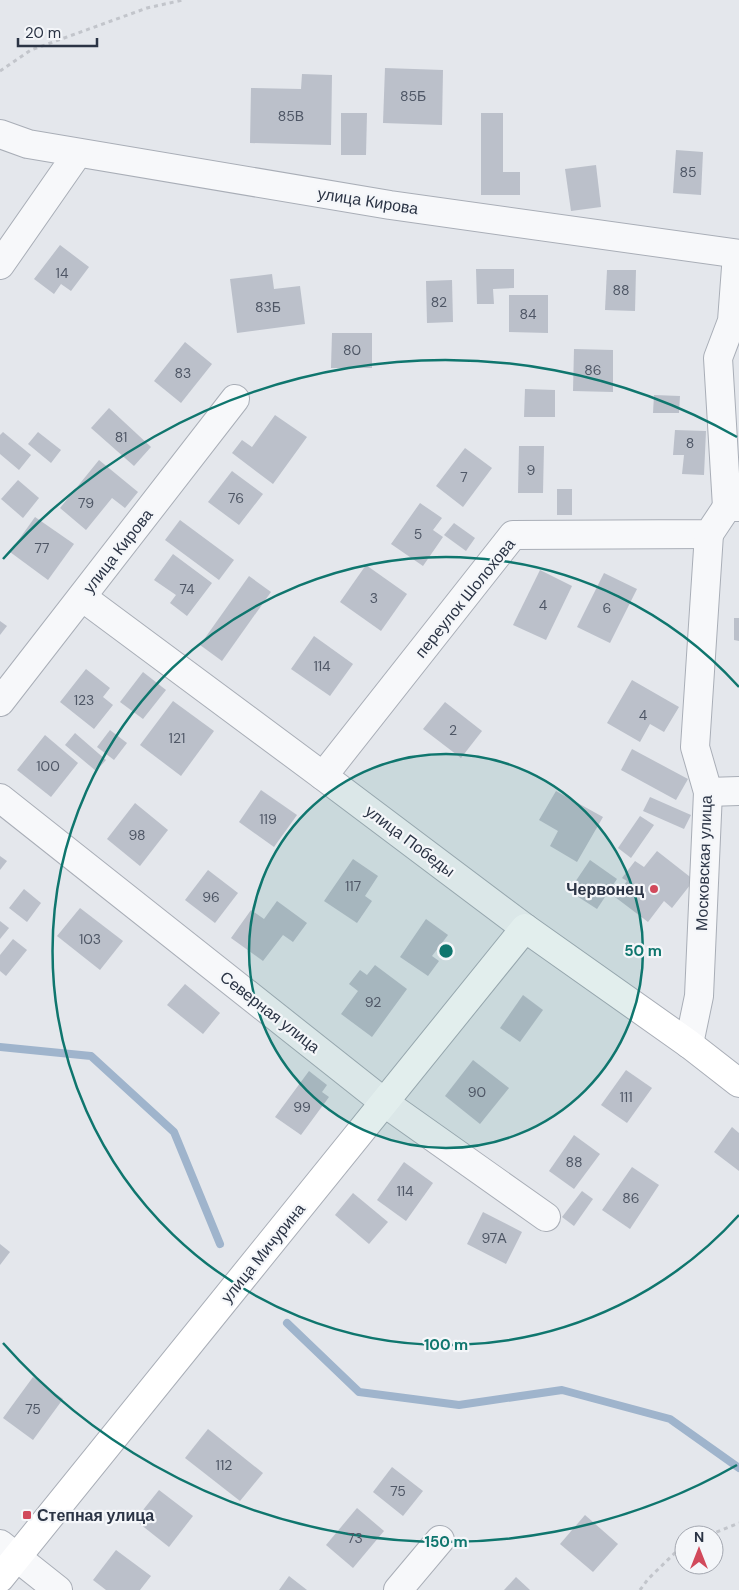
<svg xmlns="http://www.w3.org/2000/svg" width="739" height="1590" viewBox="0 0 739 1590" font-family="'DM Sans',sans-serif">
  <style>
    .lines { fill: none; stroke-linecap: round; stroke-linejoin: round }
    .stream { stroke: #9fb4cc; stroke-width: 8 }
    .building { fill: #bbc0ca }
    .street-casing { stroke: #a9aeb7; stroke-width: 30 }
    .secondary-casing { stroke: #a9aeb7; stroke-width: 30 }
    .path { stroke: #c2c5cb; stroke-width: 3; stroke-dasharray: 4 4; stroke-linecap: butt }
    .street { stroke: #f7f8fa; stroke-width: 28 }
    .secondary { stroke: #fff; stroke-width: 28 }
    .ring { fill: none; stroke: #0f766e; stroke-width: 2.5 }
    .poi-dot { fill: #d1495b; stroke: #f4f6f9; stroke-width: 2 }
    .labels { text-anchor: middle; dominant-baseline: central; stroke-width: 4.5; stroke-linejoin: round; paint-order: stroke }
    .number-label { font-size: 14px; fill: #4f5766 }
    .street-label { font-size: 16px; fill: #2b3445; stroke: #f4f6f9 }
    .poi-label { font-size: 16px; font-weight: bold; fill: #2b3445; stroke: #f4f6f9; text-anchor: end }
    .centre { fill: #0f766e; stroke: #f4f6f9; stroke-width: 2.5 }
    .ring-label { font-size: 15px; text-anchor: middle; font-weight: bold; fill: #0f766e; stroke: #f4f6f9; stroke-width: 4.5; stroke-linejoin: round; paint-order: stroke }
  </style>
  <rect width="100%" height="100%" fill="#e4e7ec"/>
  <g class="lines">
    <g class="stream">
      <polyline points="0,1047 91,1056 174,1132 220,1244"/>
      <polyline points="287,1323 359,1392 459,1405 562,1390 670,1419 739,1468"/>
    </g>
  </g>
  <g class="building">
    <polygon points="385,68 443,70 442,125 383,123"/>
    <polygon points="302,74 332,75 331,145 250,143 251,88 301,89"/>
    <polygon points="341,113 367,113 366,155 341,155"/>
    <polygon points="481,113 503,113 503,172 520,172 520,195 481,195"/>
    <polygon points="676,150 703,152 701,195 673,193"/>
    <polygon points="596,165 601,207 571,211 565,169"/>
    <polygon points="60,245 89,267 71,291 61,284 54,294 34,279"/>
    <polygon points="476,269 514,269 514,288 493,289 494,304 477,304"/>
    <polygon points="607,270 636,270 635,311 605,310"/>
    <polygon points="272,274 274,289 300,286 305,324 237,333 230,279"/>
    <polygon points="452,280 453,322 427,323 426,281"/>
    <polygon points="509,295 548,295 548,333 509,332"/>
    <polygon points="332,333 372,333 372,368 331,368"/>
    <polygon points="185,342 212,364 181,403 154,381"/>
    <polygon points="574,349 613,350 613,392 573,391"/>
    <polygon points="525,389 555,390 555,417 524,417"/>
    <polygon points="654,395 680,396 679,413 653,413"/>
    <polygon points="109,408 151,447 134,466 91,428"/>
    <polygon points="275,415 307,437 273,484 232,453 242,440 252,447"/>
    <polygon points="675,430 706,431 704,475 682,474 684,455 673,455"/>
    <polygon points="3,432 31,455 19,470 0,454 0,435"/>
    <polygon points="38,432 61,450 51,463 28,444"/>
    <polygon points="519,446 544,446 543,493 518,493"/>
    <polygon points="465,448 492,468 463,507 436,486"/>
    <polygon points="99,460 138,492 125,508 112,498 86,530 60,508"/>
    <polygon points="232,471 263,494 239,525 208,502"/>
    <polygon points="18,480 39,498 23,518 1,499"/>
    <rect x="557" y="489" width="15" height="26"/>
    <polygon points="420,503 442,518 433,530 443,537 423,566 391,544"/>
    <polygon points="35,517 74,544 48,580 10,552"/>
    <polygon points="180,520 234,560 219,580 165,540"/>
    <polygon points="454,523 475,538 466,551 444,535"/>
    <polygon points="173,554 212,583 187,616 170,603 176,595 154,580"/>
    <polygon points="366,565 407,594 381,631 340,602"/>
    <polygon points="540,570 572,586 546,640 513,625"/>
    <polygon points="604,573 637,589 610,643 577,627"/>
    <polygon points="249,576 271,592 222,661 200,645"/>
    <polygon points="734,618 739,618 739,641 734,640"/>
    <polygon points="0,621 7,626 0,635"/>
    <polygon points="314,636 353,664 330,696 291,669"/>
    <polygon points="86,669 110,688 103,697 113,705 94,729 60,702"/>
    <polygon points="143,672 166,690 143,719 120,702"/>
    <polygon points="632,680 679,707 664,732 650,724 640,742 607,723"/>
    <polygon points="173,701 214,731 181,776 140,745"/>
    <polygon points="445,702 482,731 461,758 423,729"/>
    <polygon points="110,730 127,743 114,760 97,747"/>
    <polygon points="75,733 106,760 96,771 65,745"/>
    <polygon points="45,735 78,763 51,797 17,770"/>
    <polygon points="632,749 688,779 676,800 621,770"/>
    <polygon points="261,790 297,815 274,847 239,822"/>
    <polygon points="556,791 603,817 577,862 550,846 558,831 539,820"/>
    <polygon points="650,797 691,815 684,829 643,811"/>
    <polygon points="135,803 168,830 140,866 107,839"/>
    <polygon points="640,816 654,825 631,858 618,848"/>
    <polygon points="657,851 694,880 672,908 664,901 648,922 615,897 627,881 622,878 635,861 644,867"/>
    <polygon points="0,856 7,861 0,870"/>
    <polygon points="353,859 378,876 365,896 372,901 357,923 324,901"/>
    <polygon points="590,860 617,879 597,909 569,891"/>
    <polygon points="208,870 238,893 215,923 185,900"/>
    <polygon points="24,889 41,903 27,922 9,908"/>
    <polygon points="277,901 307,923 293,942 283,935 263,961 231,938 251,910 264,919"/>
    <polygon points="80,908 123,941 100,970 57,936"/>
    <polygon points="426,919 448,935 432,956 439,961 428,976 400,957"/>
    <polygon points="0,921 9,928 0,939"/>
    <polygon points="13,939 27,950 6,976 0,971 0,955"/>
    <polygon points="375,965 407,989 372,1037 341,1014 358,991 349,984 360,970 367,975"/>
    <polygon points="185,984 220,1013 203,1034 167,1005"/>
    <polygon points="523,995 543,1010 520,1042 500,1028"/>
    <polygon points="473,1060 509,1088 480,1124 445,1096"/>
    <polygon points="626,1070 652,1088 627,1123 601,1105"/>
    <polygon points="309,1071 327,1085 322,1092 329,1097 301,1135 275,1117"/>
    <polygon points="732,1127 739,1133 739,1171 714,1152"/>
    <polygon points="574,1135 600,1154 574,1189 549,1171"/>
    <polygon points="404,1162 433,1183 406,1221 377,1200"/>
    <polygon points="632,1167 659,1185 630,1229 602,1210"/>
    <polygon points="582,1191 593,1199 574,1226 562,1217"/>
    <polygon points="353,1193 388,1222 369,1244 335,1215"/>
    <polygon points="483,1212 522,1232 506,1264 467,1244"/>
    <polygon points="0,1244 10,1252 0,1265"/>
    <polygon points="33,1377 63,1399 33,1440 3,1418"/>
    <polygon points="208,1429 263,1473 240,1501 185,1458"/>
    <polygon points="392,1467 423,1491 403,1516 373,1492"/>
    <polygon points="159,1490 193,1516 169,1547 135,1520"/>
    <polygon points="357,1508 384,1531 353,1568 326,1545"/>
    <polygon points="585,1515 618,1544 593,1572 560,1544"/>
    <polygon points="116,1550 151,1576 140,1590 106,1590 93,1580"/>
    <polygon points="289,1576 307,1590 279,1590"/>
    <polygon points="516,1577 530,1590 504,1590"/>
  </g>
  <g class="lines">
    <g class="street-casing">
      <g id="street">
        <polyline points="0,134 28,144 390,205 739,254"/>
        <polyline points="0,265 78,153"/>
        <polyline points="727,507 718,358 732,321 737,254"/>
        <polyline points="82,597 323,776 525,928"/>
        <polyline points="0,702 235,399"/>
        <polyline points="323,776 513,535 709,534 727,507 739,507"/>
        <polyline points="708,792 739,791"/>
        <polyline points="0,798 385,1103 546,1217"/>
        <polyline points="689,1044 699,996 708,792 695,747 709,534"/>
        <polyline points="0,1544 58,1590"/>
        <polyline points="398,1590 440,1540"/>
      </g>
    </g>
    <g class="secondary-casing">
      <polyline id="secondary" points="0,1578 525,928 689,1044 739,1083"/>
    </g>
    <g class="path">
      <polyline points="0,71 31,50 147,8 183,0"/>
      <polyline points="709,1535 739,1523"/>
      <polyline points="640,1590 648,1579 679,1549 684,1546"/>
    </g>
    <use href="#street" class="street"/>
    <use href="#secondary" class="secondary"/>
  </g>
  <circle cx="446" cy="951" r="197" fill="#0f766e" fill-opacity=".12"/>
  <g class="ring">
    <circle cx="446" cy="951" r="197"/>
    <path d="M739 1215A394 394 0 1 1 739 687"/>
    <path d="M737 1465A591 591 0 0 1 3 1343M3 559A591 591 0 0 1 737 437"/>
  </g>
  <g class="poi-dot">
    <circle cx="654" cy="889" r="5"/>
    <rect x="22" y="1510" width="10" height="10" rx="2.5"/>
  </g>
  <g class="labels">
    <g class="number-label">
      <text x="413" y="96">85Б</text>
      <text x="291" y="116">85В</text>
      <text x="688" y="172">85</text>
      <text x="62" y="273">14</text>
      <text x="621" y="290">88</text>
      <text x="439" y="302">82</text>
      <text x="268" y="307">83Б</text>
      <text x="528" y="314">84</text>
      <text x="352" y="350">80</text>
      <text x="593" y="370">86</text>
      <text x="183" y="373">83</text>
      <text x="121" y="437">81</text>
      <text x="690" y="443">8</text>
      <text x="531" y="470">9</text>
      <text x="464" y="477">7</text>
      <text x="236" y="498">76</text>
      <text x="86" y="503">79</text>
      <text x="418" y="534">5</text>
      <text x="42" y="548">77</text>
      <text x="187" y="589">74</text>
      <text x="374" y="598">3</text>
      <text x="543" y="605">4</text>
      <text x="607" y="608">6</text>
      <text x="322" y="666">114</text>
      <text x="84" y="700">123</text>
      <text x="643" y="715">4</text>
      <text x="453" y="730">2</text>
      <text x="177" y="738">121</text>
      <text x="48" y="766">100</text>
      <text x="268" y="819">119</text>
      <text x="137" y="835">98</text>
      <text x="353" y="886">117</text>
      <text x="211" y="897">96</text>
      <text x="90" y="939">103</text>
      <text x="373" y="1002">92</text>
      <text x="477" y="1092">90</text>
      <text x="626" y="1097">111</text>
      <text x="302" y="1107">99</text>
      <text x="574" y="1162">88</text>
      <text x="405" y="1191">114</text>
      <text x="631" y="1198">86</text>
      <text x="494" y="1238">97А</text>
      <text x="33" y="1409">75</text>
      <text x="224" y="1465">112</text>
      <text x="398" y="1491">75</text>
      <text x="355" y="1538">73</text>
    </g>
    <g class="street-label">
      <text transform="translate(368 201) rotate(9)">улица Кирова</text>
      <text transform="translate(118 551) rotate(-52)">улица Кирова</text>
      <text transform="translate(465 598) rotate(-51)">переулок Шолохова</text>
      <text transform="translate(410 841) rotate(37)">улица Победы</text>
      <text transform="translate(704 863) rotate(-88)">Московская улица</text>
      <text transform="translate(270 1012) rotate(38)">Северная улица</text>
      <text transform="translate(263 1253) rotate(-51)">улица Мичурина</text>
    </g>
    <g class="poi-label">
      <text x="644" y="889">Червонец</text>
      <text x="37" y="1515" text-anchor="start">Степная улица</text>
    </g>
  </g>
  <circle cx="446" cy="951" r="8" class="centre"/>
  <g class="ring-label">
    <text x="643" y="956">50 m</text>
    <text x="446" y="1350">100 m</text>
    <text x="446" y="1547">150 m</text>
  </g>
  <g transform="translate(699 1550)"><circle r="24" fill="#f4f6f9" stroke="#a4a8b1"/>
  <path d="M0-4L9 19L0 12L-9 19Z" fill="#d1495b"/>
  <text y="-8" font-size="14" font-weight="bold" text-anchor="middle" fill="#2b3445">N</text>
  </g>
  <path d="M18 38v8h79v-8" fill="none" stroke="#2b3445" stroke-width="2.5"/>
  <text x="25" y="38" font-size="15" fill="#2b3445" stroke="#f4f6f9" stroke-width="4" paint-order="stroke">20 m</text>
</svg>
